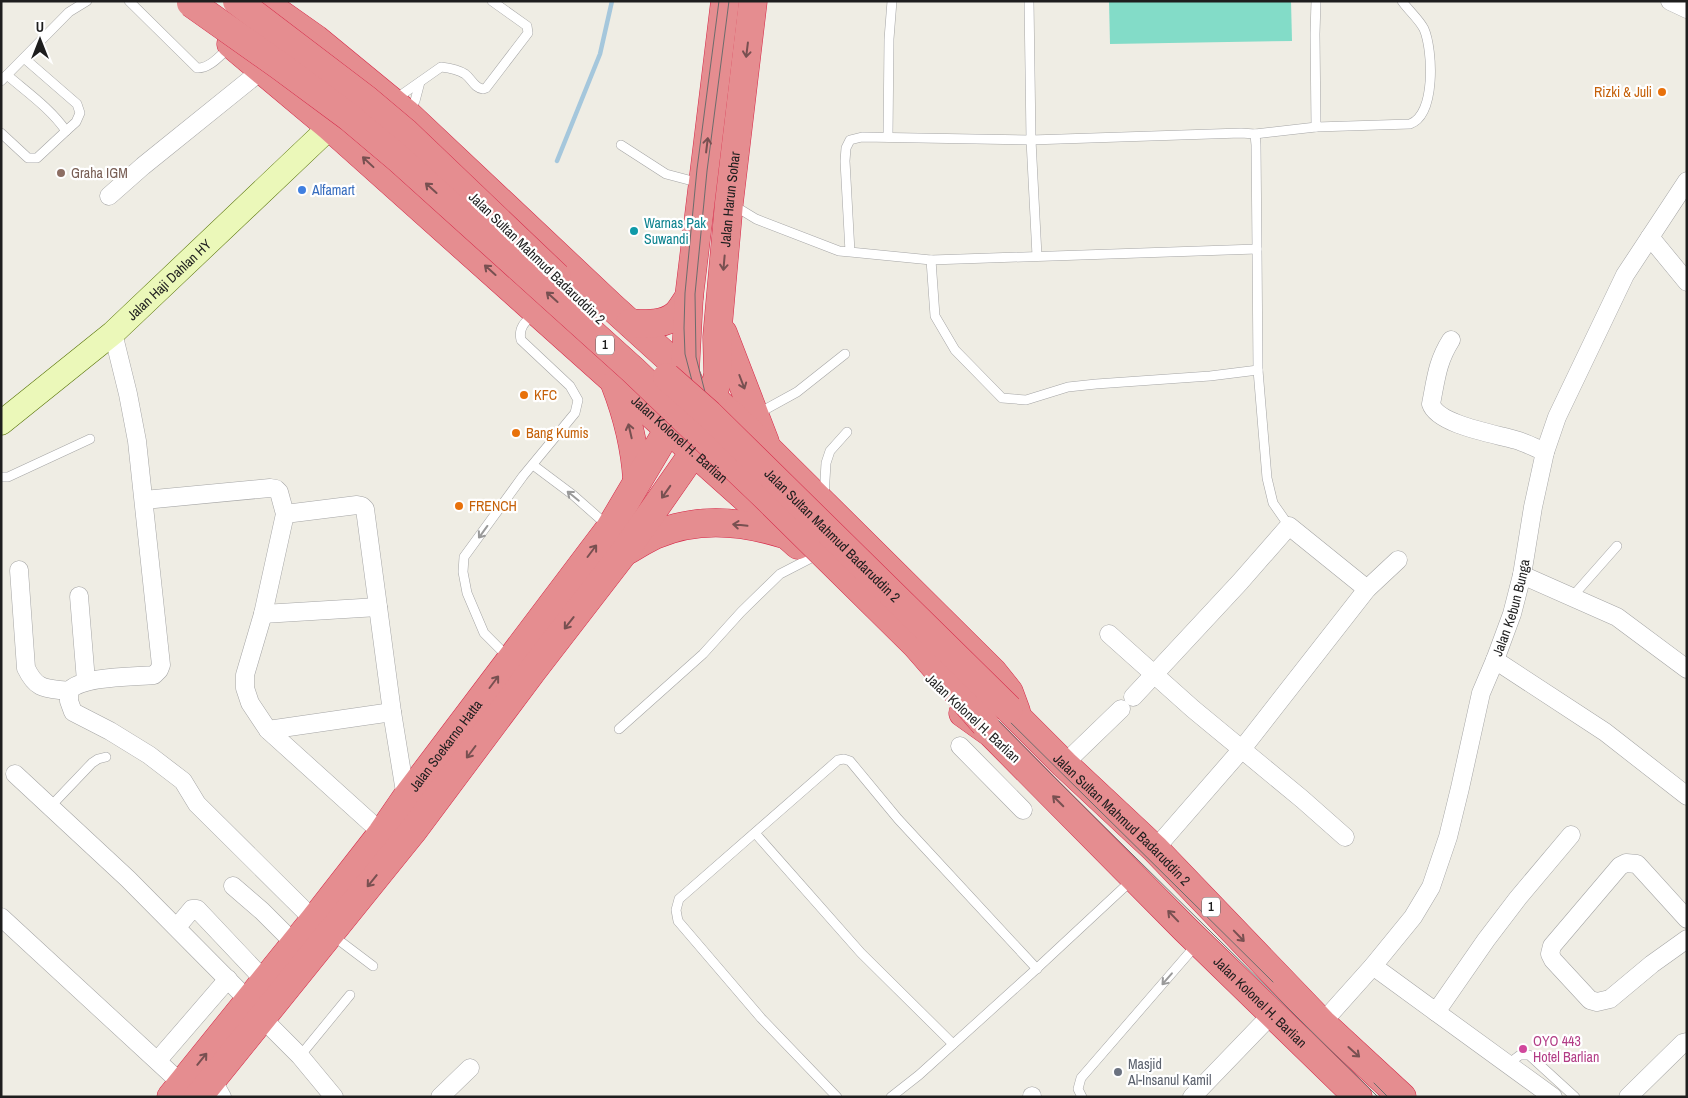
<svg xmlns="http://www.w3.org/2000/svg" width="1688" height="1098" viewBox="0 0 1688 1098" font-family="'Archivo Narrow',sans-serif">
  <style>
    .pitch { fill: #83dcc8 }
    .lines { fill: none; stroke-linecap: round; stroke-linejoin: round }
    .stream { stroke: #a5c7dc; stroke-width: 4.5 }
    .lane-casing { stroke: #a5a5a5; stroke-width: 10 }
    .street-casing { stroke: #a5a5a5; stroke-width: 19 }
    .secondary-casing { stroke: #577307; stroke-width: 25 }
    .highway-casing { stroke: #d62848; stroke-width: 29 }
    .lane { stroke: #fff; stroke-width: 9 }
    .street { stroke: #fff; stroke-width: 18 }
    .secondary { stroke: #ebf8b9; stroke-width: 24 }
    .highway { stroke: #e58d90; stroke-width: 28 }
    .tram { stroke: #6c6c6c; stroke-width: 1 }
    .highway-bridge-casing { stroke: #d62848; stroke-width: 29; stroke-linecap: butt }
    .highway-bridge { stroke: #e58d90; stroke-width: 28 }
    .oneway { stroke: #785051 }
    .oneway2 { stroke: #9a9a9a }
    .food-dot { fill: #e8710a; stroke: #fff; stroke-width: 2 }
    .education-dot { fill: #8d6e63; stroke: #fff; stroke-width: 2 }
    .shop-dot { fill: #3f7fe0; stroke: #fff; stroke-width: 2 }
    .culture-dot { fill: #0f9aa8; stroke: #fff; stroke-width: 2 }
    .hotel-dot { fill: #d1479c; stroke: #fff; stroke-width: 2 }
    .worship-dot { fill: #6b7280; stroke: #fff; stroke-width: 2 }
    .labels { text-anchor: middle; dominant-baseline: central; stroke-width: 4.5; stroke-linejoin: round; paint-order: stroke }
    .shield { fill: #fff; stroke: #626262; stroke-width: 1 }
    .shield-label { font-size: 12px; font-weight: bold; fill: #1e1e1e }
    .food-label { font-size: 14px; fill: #c56008; stroke: #fff; text-anchor: start }
    .education-label { font-size: 14px; fill: #785e54; stroke: #fff; text-anchor: start }
    .shop-label { font-size: 14px; fill: #366cbe; stroke: #fff; text-anchor: start }
    .street-label { font-size: 14px; fill: #1e1e1e; stroke: #fff }
    .culture-label { font-size: 14px; fill: #0d838f; stroke: #fff; text-anchor: start }
    .hotel-label { font-size: 14px; fill: #b23c85; stroke: #fff; text-anchor: start }
    .worship-label { font-size: 14px; fill: #5b616d; stroke: #fff; text-anchor: start }
  </style>
  <rect width="100%" height="100%" fill="#efede4"/>
  <polygon class="pitch" points="1109,1 1291,1 1292,41 1110,44"/>
  <g class="lines">
    <polyline class="stream" points="557,161 600,54 612,1"/>
    <g class="lane-casing">
      <g id="lane">
        <path d="M129,1L197,68C210,69 221,54 231,46"/>
        <polyline points="1029,1 1031,140 1037,256"/>
        <path d="M1316,1L1315,34L1316,127L1410,124C1436,115 1433,50 1424,29C1419,19 1408,10 1402,1"/>
        <polyline points="24,58 77,104 80,113 76,122 66,131"/>
        <polyline points="1,81 69,12 87,1"/>
        <path d="M394,100L441,67C449,68 459,70 465,74C472,79 474,88 483,89L486,88L528,33L527,26L492,1"/>
        <polyline points="408,111 415,101 420,82"/>
        <path d="M1,133L28,158H37L66,131C51,109 28,93 7,75"/>
        <polyline points="1255,134 1316,127"/>
        <polyline points="888,137 889,39 892,1"/>
        <polyline points="621,145 666,174 700,183"/>
        <polyline points="733,205 756,219 839,251 850,252 931,260 1257,249 1256,145 1255,134 1241,133 1031,140 862,137 850,140 846,148 845,161 850,252"/>
        <polyline points="1257,249 1258,370 1267,478 1273,503 1289,526"/>
        <polyline points="931,260 935,316 955,350 1002,398 1026,400 1068,387 1096,384 1210,376 1258,370"/>
        <polyline points="757,414 797,392 845,354"/>
        <polyline points="533,465 573,495 608,526"/>
        <polyline points="1,477 8,477 90,439"/>
        <polyline points="824,497 826,463 830,451 847,432"/>
        <polyline points="1572,597 1617,546"/>
        <path d="M509,658L484,633L467,593L463,572L464,557L523,476L575,413L578,400L570,386L521,340C518,327 526,321 535,313"/>
        <polyline points="619,729 703,654 741,612 780,574 811,558"/>
        <polyline points="50,807 92,763 98,759 106,757"/>
        <polyline points="755,833 861,953 953,1044"/>
        <polyline points="332,935 373,966"/>
        <polyline points="300,1056 350,995"/>
        <polyline points="1508,1064 1520,1055 1529,1055 1575,1097"/>
        <polyline points="837,1097 761,1018 678,921 676,910 679,899 838,760 844,759 850,761 898,819 1037,969"/>
        <polyline points="891,1097 919,1075 1033,972 1133,879"/>
        <polyline points="1082,1097 1078,1089 1081,1078 1197,944"/>
      </g>
    </g>
    <g class="street-casing">
      <g id="street">
        <polyline points="1670,1 1687,9"/>
        <polyline points="109,196 143,166 262,70"/>
        <polyline points="1650,237 1687,282"/>
        <path d="M113,333L128,394L137,441L161,665L159,670L154,675C133,677 82,676 69,691V701L73,712L110,731L149,755L183,781L197,804L314,920"/>
        <path d="M1451,340C1437,362 1436,379 1431,404C1438,425 1496,434 1516,440C1526,443 1536,448 1545,452"/>
        <polyline points="144,500 270,488 276,489 279,492 285,514 263,614 245,675 245,688 250,703 268,730 382,833"/>
        <polyline points="285,514 357,505 362,506 365,509 392,712 406,798"/>
        <path d="M19,570L26,668C37,691 46,688 69,691"/>
        <polyline points="1522,575 1617,617 1687,669"/>
        <polyline points="79,596 86,681"/>
        <polyline points="263,614 378,607"/>
        <polyline points="1109,634 1193,709 1302,799 1345,837"/>
        <polyline points="1495,660 1605,732 1687,796"/>
        <polyline points="1133,697 1240,582 1289,526 1367,589"/>
        <polyline points="268,730 392,712"/>
        <polyline points="960,746 1023,810"/>
        <polyline points="1064,764 1121,709"/>
        <polyline points="15,774 128,879 249,1001"/>
        <polyline points="1155,849 1242,749 1367,589 1398,560"/>
        <polyline points="233,886 262,911 295,944"/>
        <polyline points="1,917 182,1084"/>
        <polyline points="1687,919 1637,864 1626,863 1620,866 1552,946 1550,954 1553,960 1590,1000 1597,1002 1610,999 1652,964 1687,939"/>
        <polyline points="182,921 192,909 197,909 265,981"/>
        <polyline points="1373,966 1436,1012 1486,940 1518,898 1571,835"/>
        <polyline points="1436,1012 1553,1097"/>
        <polyline points="261,1017 300,1056 334,1097"/>
        <path id="s1" d="M1322,1023L1373,966L1413,917L1431,887L1448,837L1460,788L1481,693L1495,660L1512,614L1522,575L1533,507L1545,452L1557,417L1625,275L1687,181"/>
        <polyline points="158,1060 228,979"/>
        <polyline points="212,1079 222,1097"/>
        <polyline points="440,1097 470,1068"/>
        <polyline points="1032,1097 1032,1096"/>
        <polyline points="1192,1097 1273,1013"/>
        <polyline points="1628,1097 1683,1043 1687,1042"/>
      </g>
    </g>
    <g class="secondary-casing">
      <g id="secondary">
        <path id="s2" d="M1,423L113,333L330,127"/>
      </g>
    </g>
    <g class="highway-casing">
      <g id="highway">
        <polyline points="262,1 316,39 406,113 611,306 685,373 690,384"/>
        <path id="s3" d="M231,44L330,127L798,545"/>
        <path d="M630,323C645,324 664,326 677,314C681,310 685,303 689,297"/>
        <polyline points="723,333 765,442"/>
        <path d="M615,384C627,415 635,446 637,480"/>
        <polyline points="713,398 767,448 993,672 1009,692 1016,711"/>
        <path d="M628,550C637,545 646,539 655,535C696,517 742,521 783,534"/>
        <path id="s4" d="M1009,709L1064,764L1155,849L1322,1023L1402,1097"/>
        <path id="s5" d="M963,713L991,733L1185,929L1358,1097"/>
        <path id="s6" d="M171,1097L314,920L382,833L406,798L610,528L668,430L685,373L689,297L725,1"/>
        <path id="s7" d="M198,1097L412,832L533,670L625,551L694,452L713,398L718,374L717,337L729,203L753,1"/>
      </g>
    </g>
    <use href="#lane" class="lane"/>
    <use href="#street" class="street"/>
    <use href="#secondary" class="secondary"/>
    <use href="#highway" class="highway"/>
    <g class="tram">
      <polyline points="719,1 697,169 685,293 684,328 685,354 697,400 721,445 740,467 853,573 1052,775 1378,1097"/>
      <polyline points="729,1 707,171 695,294 696,357 706,396 727,440 746,460 822,535"/>
      <polyline points="1003,715 1273,982"/>
      <polyline points="1374,1083 1388,1097"/>
    </g>
    <g class="highway-bridge-casing">
      <g id="highway-bridge">
        <polyline points="237,1 367,100 405,132 557,277"/>
        <polyline points="191,3 280,66 349,117 400,160 633,370 763,494 916,645 985,724"/>
        <path id="s8" d="M667,377L709,414L1009,709"/>
      </g>
    </g>
    <use href="#highway-bridge" class="highway-bridge"/>
  </g>
  <defs><path id="oneway-shaft" d="M-6 0H5M1.5-3L5.5 0L1.5 3" fill="none" stroke-width="1.6" stroke-linecap="round" stroke-linejoin="round" transform="scale(1.25)"/></defs>
  <g class="oneway">
    <use href="#oneway-shaft" transform="translate(747 50) rotate(97)"/>
    <use href="#oneway-shaft" transform="translate(707 145) rotate(-83)"/>
    <use href="#oneway-shaft" transform="translate(368 162) rotate(-137)"/>
    <use href="#oneway-shaft" transform="translate(431 188) rotate(-138)"/>
    <use href="#oneway-shaft" transform="translate(724 263) rotate(95)"/>
    <use href="#oneway-shaft" transform="translate(490 270) rotate(-138)"/>
    <use href="#oneway-shaft" transform="translate(552 297) rotate(-138)"/>
    <use href="#oneway-shaft" transform="translate(742 382) rotate(69)"/>
    <use href="#oneway-shaft" transform="translate(630 431) rotate(-103)"/>
    <use href="#oneway-shaft" transform="translate(666 492) rotate(125)"/>
    <use href="#oneway-shaft" transform="translate(740 525) rotate(-174)"/>
    <use href="#oneway-shaft" transform="translate(592 551) rotate(-53)"/>
    <use href="#oneway-shaft" transform="translate(569 623) rotate(128)"/>
    <use href="#oneway-shaft" transform="translate(494 682) rotate(-53)"/>
    <use href="#oneway-shaft" transform="translate(471 752) rotate(127)"/>
    <use href="#oneway-shaft" transform="translate(1058 801) rotate(-135)"/>
    <use href="#oneway-shaft" transform="translate(372 881) rotate(129)"/>
    <use href="#oneway-shaft" transform="translate(1173 916) rotate(-134)"/>
    <use href="#oneway-shaft" transform="translate(1239 936) rotate(46)"/>
    <use href="#oneway-shaft" transform="translate(1354 1052) rotate(42)"/>
    <use href="#oneway-shaft" transform="translate(202 1059) rotate(-51)"/>
  </g>
  <g class="oneway2">
    <use href="#oneway-shaft" transform="translate(573 496) rotate(-141)"/>
    <use href="#oneway-shaft" transform="translate(483 532) rotate(126)"/>
    <use href="#oneway-shaft" transform="translate(1167 979) rotate(131)"/>
  </g>
  <g class="food-dot">
    <circle cx="1662" cy="92" r="5"/>
    <circle cx="524" cy="395" r="5"/>
    <circle cx="516" cy="433" r="5"/>
    <circle cx="459" cy="506" r="5"/>
  </g>
  <circle class="education-dot" cx="61" cy="173" r="5"/>
  <circle class="shop-dot" cx="302" cy="190" r="5"/>
  <circle class="culture-dot" cx="634" cy="231" r="5"/>
  <circle class="hotel-dot" cx="1523" cy="1049" r="5"/>
  <circle class="worship-dot" cx="1118" cy="1072" r="5"/>
  <g class="labels">
    <g class="shield">
      <rect x="596" y="335.5" width="18" height="19" rx="4"/>
      <rect x="1202" y="897.5" width="18" height="19" rx="4"/>
    </g>
    <g class="shield-label">
      <text x="605" y="345">1</text>
      <text x="1211" y="907">1</text>
    </g>
    <g class="food-label">
      <text x="1652" y="92" text-anchor="end">Rizki &amp; Juli</text>
      <text x="534" y="395">KFC</text>
      <text x="526" y="433">Bang Kumis</text>
      <text x="469" y="506">FRENCH</text>
    </g>
    <g class="education-label">
      <text x="71" y="173">Graha IGM</text>
    </g>
    <g class="shop-label">
      <text x="312" y="190">Alfamart</text>
    </g>
    <g class="street-label">
      <text stroke="none"><textPath href="#s7" startOffset="1071">Jalan Harun Sohar</textPath></text>
      <text transform="translate(537 258) rotate(44)">Jalan Sultan Mahmud Badaruddin 2</text>
      <text stroke="none"><textPath href="#s2" startOffset="221">Jalan Haji Dahlan HY</textPath></text>
      <text stroke="none"><textPath href="#s3" startOffset="598">Jalan Kolonel H. Barlian</textPath></text>
      <text stroke="none"><textPath href="#s8" startOffset="229">Jalan Sultan Mahmud Badaruddin 2</textPath></text>
      <text stroke="none"><textPath href="#s1" startOffset="466">Jalan Kebun Bunga</textPath></text>
      <text transform="translate(973 718) rotate(43)">Jalan Kolonel H. Barlian</text>
      <text stroke="none"><textPath href="#s6" startOffset="446">Jalan Soekarno Hatta</textPath></text>
      <text stroke="none"><textPath href="#s4" startOffset="158">Jalan Sultan Mahmud Badaruddin 2</textPath></text>
      <text stroke="none"><textPath href="#s5" startOffset="415">Jalan Kolonel H. Barlian</textPath></text>
    </g>
    <g class="culture-label">
      <text x="644" y="223">Warnas Pak<tspan x="644" dy="16">Suwandi</tspan></text>
    </g>
    <g class="hotel-label">
      <text x="1533" y="1041">OYO 443<tspan x="1533" dy="16">Hotel Barlian</tspan></text>
    </g>
    <g class="worship-label">
      <text x="1128" y="1064">Masjid<tspan x="1128" dy="16">Al-Insanul Kamil</tspan></text>
    </g>
  </g>
  <rect width="1688" height="1098" fill="none" stroke="#1e1e1e" stroke-width="5"/>
  <g transform="translate(40 40)" stroke="#ffffff" stroke-width="4" paint-order="stroke">
  <path d="M0-4L9 19L0 12L-9 19Z" fill="#1e1e1e"/>
  <text y="-8" font-size="14" font-weight="bold" text-anchor="middle" fill="#1e1e1e">U</text>
  </g>
</svg>
